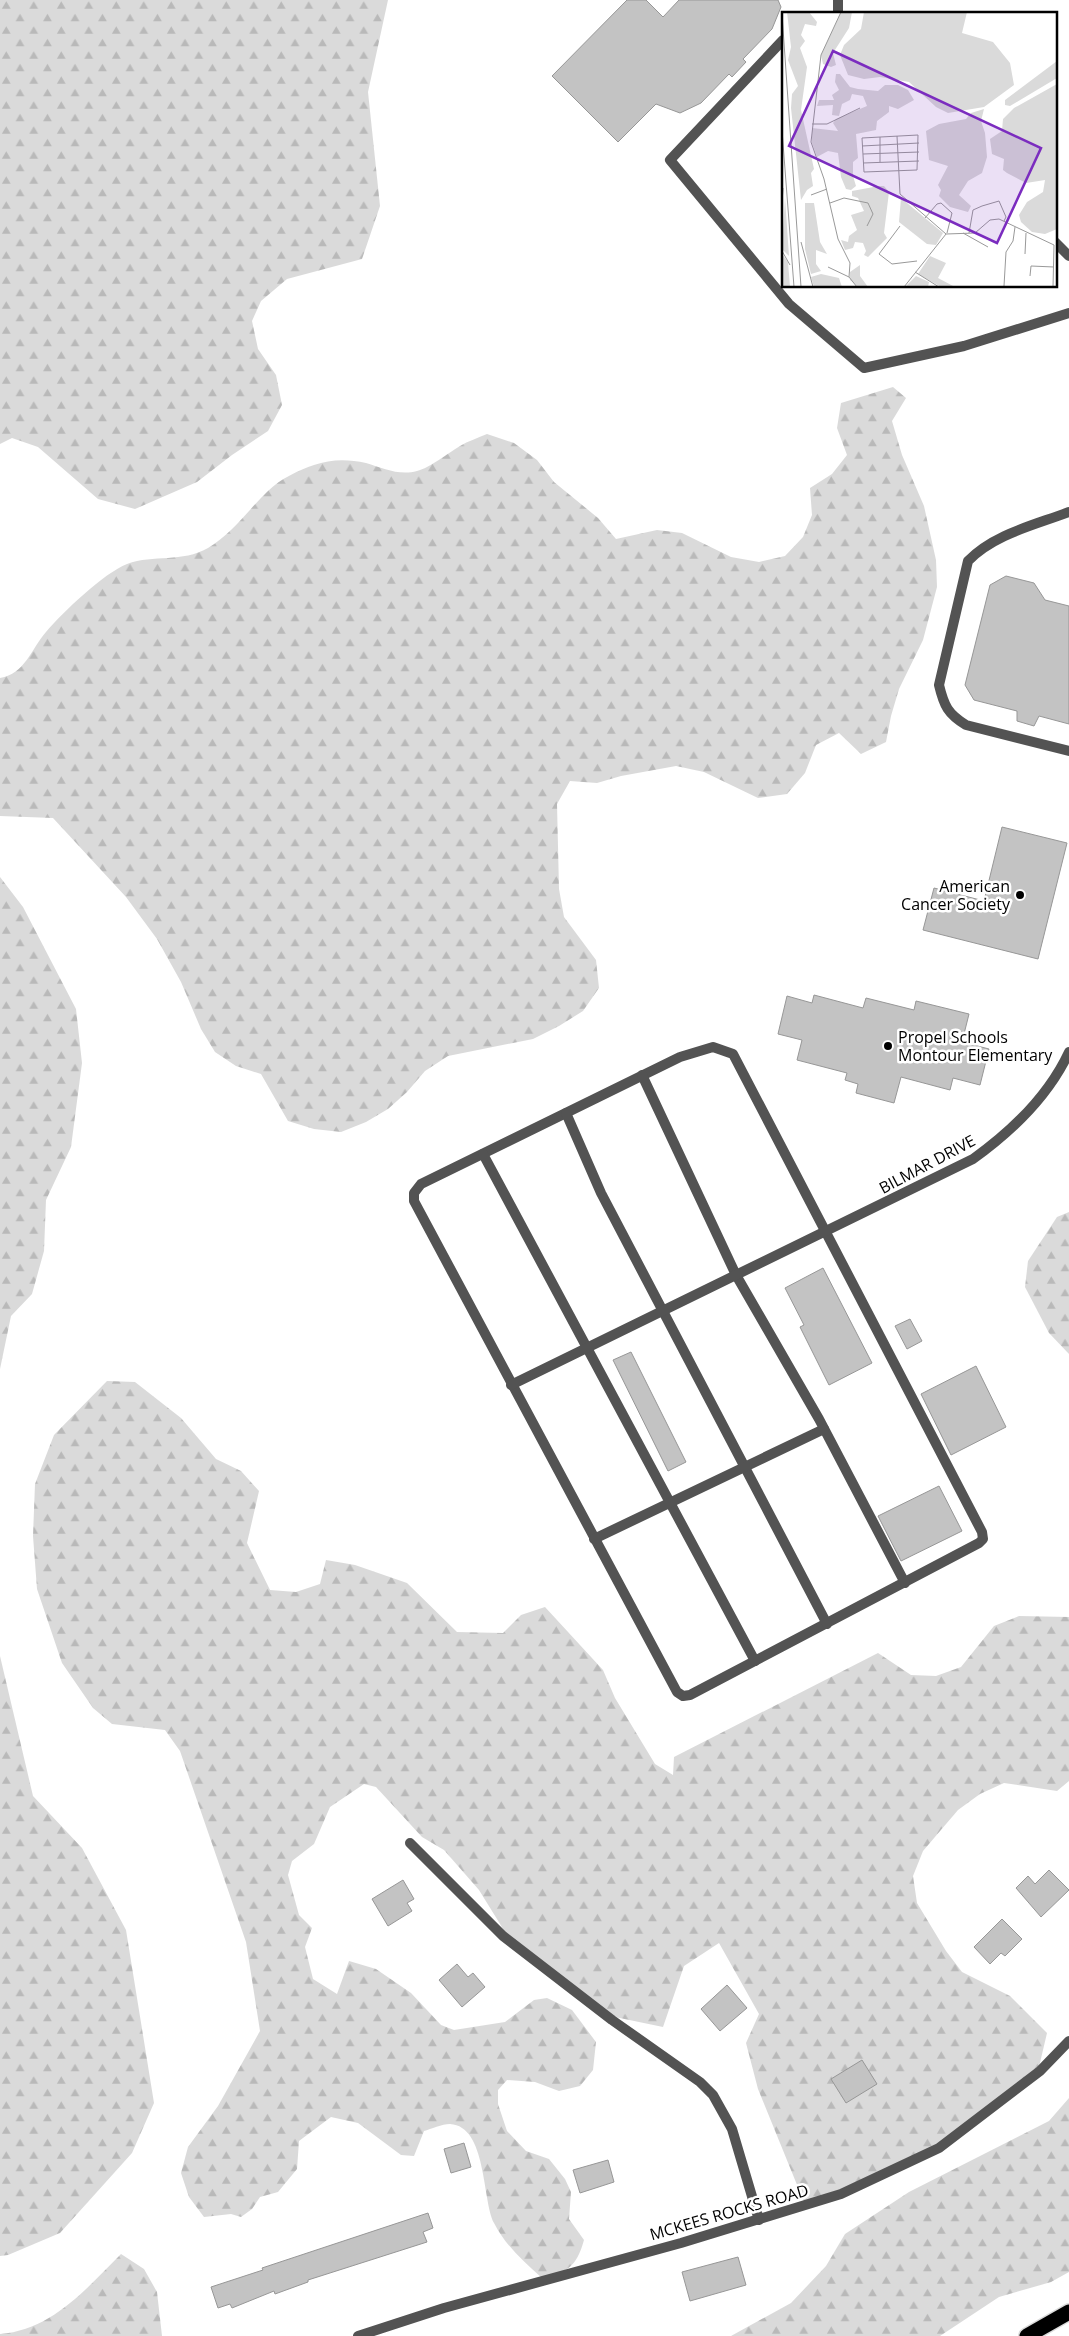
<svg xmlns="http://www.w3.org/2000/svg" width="1069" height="2336" viewBox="0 0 1069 2336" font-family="'Open Sans',sans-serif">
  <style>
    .forest { fill: url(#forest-firs) }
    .building { fill: #c3c3c3; stroke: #979797 }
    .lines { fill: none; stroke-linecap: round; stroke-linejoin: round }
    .motorway-casing { stroke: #dbdbdb; stroke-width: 18 }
    .service { stroke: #535353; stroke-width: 10 }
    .minor { stroke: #535353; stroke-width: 10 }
    .tertiary { stroke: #535353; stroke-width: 10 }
    .motorway { stroke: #000; stroke-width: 15 }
    .poi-dot { fill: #000; stroke: #fff; stroke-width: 2 }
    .labels { text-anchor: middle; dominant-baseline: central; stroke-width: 5; stroke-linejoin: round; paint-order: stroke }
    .poi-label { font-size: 16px; fill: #000; stroke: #fff; text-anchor: end }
    .street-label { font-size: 16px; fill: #000; stroke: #fff }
    .inset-road { fill: none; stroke: #999; stroke-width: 1 }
    .view { fill: #7b2cbf; fill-opacity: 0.15; stroke: #7b2cbf; stroke-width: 2.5 }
    .inset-edge { fill: none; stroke: #000; stroke-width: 2.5 }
  </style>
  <defs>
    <pattern id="forest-firs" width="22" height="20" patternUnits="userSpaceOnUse" patternTransform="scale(1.25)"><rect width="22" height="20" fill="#dadada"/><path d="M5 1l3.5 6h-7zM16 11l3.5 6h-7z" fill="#b9b9b9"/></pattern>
  </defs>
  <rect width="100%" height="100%" fill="#fff"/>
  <g class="forest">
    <polygon points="0,0 388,0 368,92 380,206 362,259 287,279 261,301 252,321 258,349 276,375 282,405 268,431 232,455 197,482 135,509 98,499 38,447 12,438 0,444"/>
    <path d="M893,387L906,398L892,421L902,455L924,506L936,560L937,587L923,640L899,689L891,716L886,742L861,754L839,733L816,745L805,773L787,794L758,798L704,772L676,766L621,776L597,783L570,781L557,804L559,889L564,917L596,960L599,988L583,1011L559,1026L533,1039L448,1056L425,1071L407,1092L388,1109L366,1122L341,1132L314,1129L288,1121L261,1074L236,1066L215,1052L201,1029L181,982L157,939L126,897L53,818L0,816V678C25,674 31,649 46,632C63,612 104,573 127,564C154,554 182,563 208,548C232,534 249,509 268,491C280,479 299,470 314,465C331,459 348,459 366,463C383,468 399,476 417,471C430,468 448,453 460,446C468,441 478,438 487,434L514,443L537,460L554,482L598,518L616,539L657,530L682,533L731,557L759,562L785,556L803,537L812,515L810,488L832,474L847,455L837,428L841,403Z"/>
    <polygon points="0,877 23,907 76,1009 82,1063 71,1147 46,1200 44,1251 32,1294 11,1316 0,1369"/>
    <polygon points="1069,1212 1069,1354 1049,1333 1025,1287 1028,1261 1057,1217"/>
    <path d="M107,1381L135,1382L181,1418L216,1459L241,1471L259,1491L247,1543L270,1590L296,1592L320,1584L326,1560L355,1565L407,1583L457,1632L503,1633L521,1615L545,1607L603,1670L615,1698L655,1764L673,1775L674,1757L878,1653L911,1675L936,1676L961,1667L994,1626L1019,1616L1069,1617V1781L1057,1791L1004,1783L980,1794L958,1810L923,1851L913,1876L917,1903L946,1951L962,1972L1010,1996L1047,2033L1039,2067L937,2145L839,2190L804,2202L758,2089L746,2043L759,2014L719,1943L684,1966L663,2027L615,2017L505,1932L479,1890L444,1850L422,1837L376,1787L364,1784L330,1807L314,1844L292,1861L288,1875L299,1915L312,1928L305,1947L313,1979L337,1994L349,1961L376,1969L411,1993L441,2025L454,2030L505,2022L534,2000L547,1998L572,2010L596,2042L593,2070L580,2086L559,2091L535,2082L507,2080L498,2090V2104L507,2131L526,2151L549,2159L565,2179L571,2192L569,2219L584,2240C576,2268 568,2271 542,2278C524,2262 505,2245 494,2223C482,2200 487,2126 450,2124C442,2124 431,2129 424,2131L414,2156L401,2155L358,2123L331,2117L299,2141L297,2169L278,2192L260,2197L252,2209L241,2217L231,2214L204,2217L189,2197L181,2173L188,2147L218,2106L260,2031L246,1942L180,1751L165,1730L112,1724L93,1708L62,1663L37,1589L33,1536L35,1484L54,1435Z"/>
    <polygon points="0,1656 33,1796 82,1848 126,1930 154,2103 132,2153 60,2233 8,2255 0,2256"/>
    <polygon points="1069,2098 1069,2272 1051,2282 999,2297 940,2336 731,2336 791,2303 826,2266 845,2234 909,2192 1049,2121"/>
    <path d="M121,2254L144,2269L157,2292L162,2336H0V2334C52,2330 86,2289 121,2254Z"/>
  </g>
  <g class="building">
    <polygon points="627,0 646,0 663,17 679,0 778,0 781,7 772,29 743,59 746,62 732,77 729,74 701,103 680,113 656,104 618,142 552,76"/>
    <polygon points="1006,576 1034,583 1045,600 1069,606 1069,724 1039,716 1034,726 1017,721 1017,711 974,700 965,685 990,585"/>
    <polygon points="1002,827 1067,843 1038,959 923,930 934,888 984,901"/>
    <polygon points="814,995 863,1008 866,998 914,1010 916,1001 969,1014 962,1042 989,1049 980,1085 953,1078 950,1090 901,1077 894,1103 856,1093 858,1084 845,1080 847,1073 797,1060 802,1040 778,1034 787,996 812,1003"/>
    <polygon points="823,1268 872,1363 829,1385 800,1327 804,1325 785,1288"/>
    <polygon points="910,1319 922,1341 907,1349 895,1326"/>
    <polygon points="631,1352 686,1462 668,1471 613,1360"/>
    <polygon points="976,1366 1006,1427 951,1455 921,1394"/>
    <polygon points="939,1486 962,1531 901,1561 878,1516"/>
    <polygon points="1049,1870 1069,1890 1041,1917 1016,1888 1028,1876 1035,1884"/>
    <polygon points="403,1880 414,1899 407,1903 412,1911 388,1926 372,1899"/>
    <polygon points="1002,1919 1022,1939 1005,1956 1001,1953 990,1964 974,1947"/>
    <polygon points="457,1964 468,1977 473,1973 485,1987 462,2007 439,1980"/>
    <polygon points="727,1985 747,2008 720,2031 701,2009"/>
    <polygon points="862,2060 877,2084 846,2103 831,2079"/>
    <polygon points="464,2143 471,2167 451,2173 444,2149"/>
    <polygon points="608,2160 614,2182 580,2193 573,2170"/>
    <polygon points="428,2213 433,2228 423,2232 427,2242 308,2280 308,2282 275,2294 274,2291 232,2308 230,2304 218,2308 211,2287 263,2270 262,2268"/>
    <polygon points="738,2257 746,2285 690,2301 682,2272"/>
  </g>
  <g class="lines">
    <g class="motorway-casing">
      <polyline id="motorway" points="1027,2336 1069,2312"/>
    </g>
    <g class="service">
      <polyline points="783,40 670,160 789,304 864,368 964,346 1069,313"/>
      <path d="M1069,512C1035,525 994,534 968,561L939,685C944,706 948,714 966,725L1069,751"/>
      <polygon points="713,1047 733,1054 982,1532 983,1539 979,1543 690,1695 683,1696 677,1692 414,1201 414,1193 421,1184 680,1057"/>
      <polyline points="642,1075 736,1275 819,1419 905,1583"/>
      <polyline points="566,1113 601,1193 827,1624"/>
      <polyline points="483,1154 755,1661"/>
      <path d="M511,1385L973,1159C1012,1131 1048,1097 1069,1052"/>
      <polyline points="594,1539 824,1429"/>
      <polyline points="410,1843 503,1936 612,2020 700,2082 713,2095 732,2129 759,2220"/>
    </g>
    <g class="minor">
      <polyline points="838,14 838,0"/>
      <polyline points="1055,242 1069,256"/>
    </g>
    <polyline class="tertiary" points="358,2336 444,2308 681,2243 841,2194 939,2148 1040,2071 1069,2041"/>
    <use href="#motorway" class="motorway"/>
  </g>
  <g class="poi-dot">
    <circle cx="1020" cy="895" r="5"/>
    <circle cx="888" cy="1046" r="5"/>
  </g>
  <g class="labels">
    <g class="poi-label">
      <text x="1010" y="886">American<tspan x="1010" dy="18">Cancer Society</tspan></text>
      <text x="898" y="1037" text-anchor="start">Propel Schools<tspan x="898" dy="18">Montour Elementary</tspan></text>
    </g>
    <g class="street-label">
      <text transform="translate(927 1164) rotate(-28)">BILMAR DRIVE</text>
      <text transform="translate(729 2212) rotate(-16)">MCKEES ROCKS ROAD</text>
    </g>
  </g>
  <g transform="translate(782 12)">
    <rect width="275" height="275" fill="#fff"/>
    <path d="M3,186L7,244L0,237ZM119,186L161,221L154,233L145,232L117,210ZM0,242L6,250L8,275H0ZM148,244L164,251L156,266L173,275H159L136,262ZM134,264L147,270L146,275H123Z" fill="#dadada"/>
    <path d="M5,0H27L35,10L34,14L23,12L19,23L23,29L18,36L25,55L19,98L32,157L29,161L31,174L25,178L19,188L9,96L10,82L16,74L6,48L9,35ZM59,0H70L67,16L51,41L54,53L49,55L41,52L39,43ZM82,0H185L180,21L211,30L228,51L232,73L202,95L166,101L154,95L127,70L98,65L82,67L66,63L58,43L62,33L79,17ZM275,49V66L228,94L223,93V88ZM54,62H58L68,75L76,77L96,79L103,73H116L126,78L132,88L116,97L107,94V100L95,109L94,118L74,122L76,146L71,150V164L74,174L69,178L64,177L59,165L56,141L46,139L35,145L30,131V116L56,119L51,111L54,107L85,94L81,84L70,82L68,88L60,92L57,104L50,103L51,93L35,94L37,88H52L50,83L57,78L53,70ZM275,72V217L263,222L250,220L239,210L237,203L245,190L261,180L263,168L244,171L225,161L221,158L222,147L210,142L208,127L220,119L221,107L232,96ZM202,97L199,109L203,121L205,145L200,161L186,169L177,183L189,194L186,200L168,195L157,184L159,178L156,173L166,154L147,148L144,119L157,112L184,107L189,101ZM97,174H102L107,180L102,221L105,226L86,245L82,243L84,239L81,231L73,230L71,236L63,238L59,228L66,230L67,224L75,218L69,203L82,199L76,186L70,184V179ZM23,191H32L38,230L45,242L34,238V252L39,259L29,262L23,237ZM78,253V264L86,275H76L68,268V260ZM39,262L57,266L60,275H32L29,265Z" fill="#dadada"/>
    <path class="inset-road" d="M59,0L39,43L29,130L42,167L56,227L68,251L67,265L75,275M0,2L19,275M30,112H45L78,96M0,118L12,275M136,123L135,158L82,160L80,126ZM115,124L118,182L164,222M98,125V150M80,134L137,131M81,142L137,140M81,151L137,149M29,183L45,177M0,191L1,176M48,191L62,186L86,191L91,202L85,214M143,206L155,192L159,191L170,201L165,221M118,214L97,242L110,252L135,249M181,221L206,235M187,221L191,198L200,194L217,189L224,205L222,209M164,222L193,221L208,208L217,207L272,233L271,275M19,230L31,275M0,239L8,253M243,242L244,221M46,255L67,265M133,260L157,275M248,264L249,254L272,255M222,274L224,240L231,229L233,215M122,275L164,222"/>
    <path class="view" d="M51,39L259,136L215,231L7,134Z"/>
    <rect width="275" height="275" class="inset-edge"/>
  </g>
</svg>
